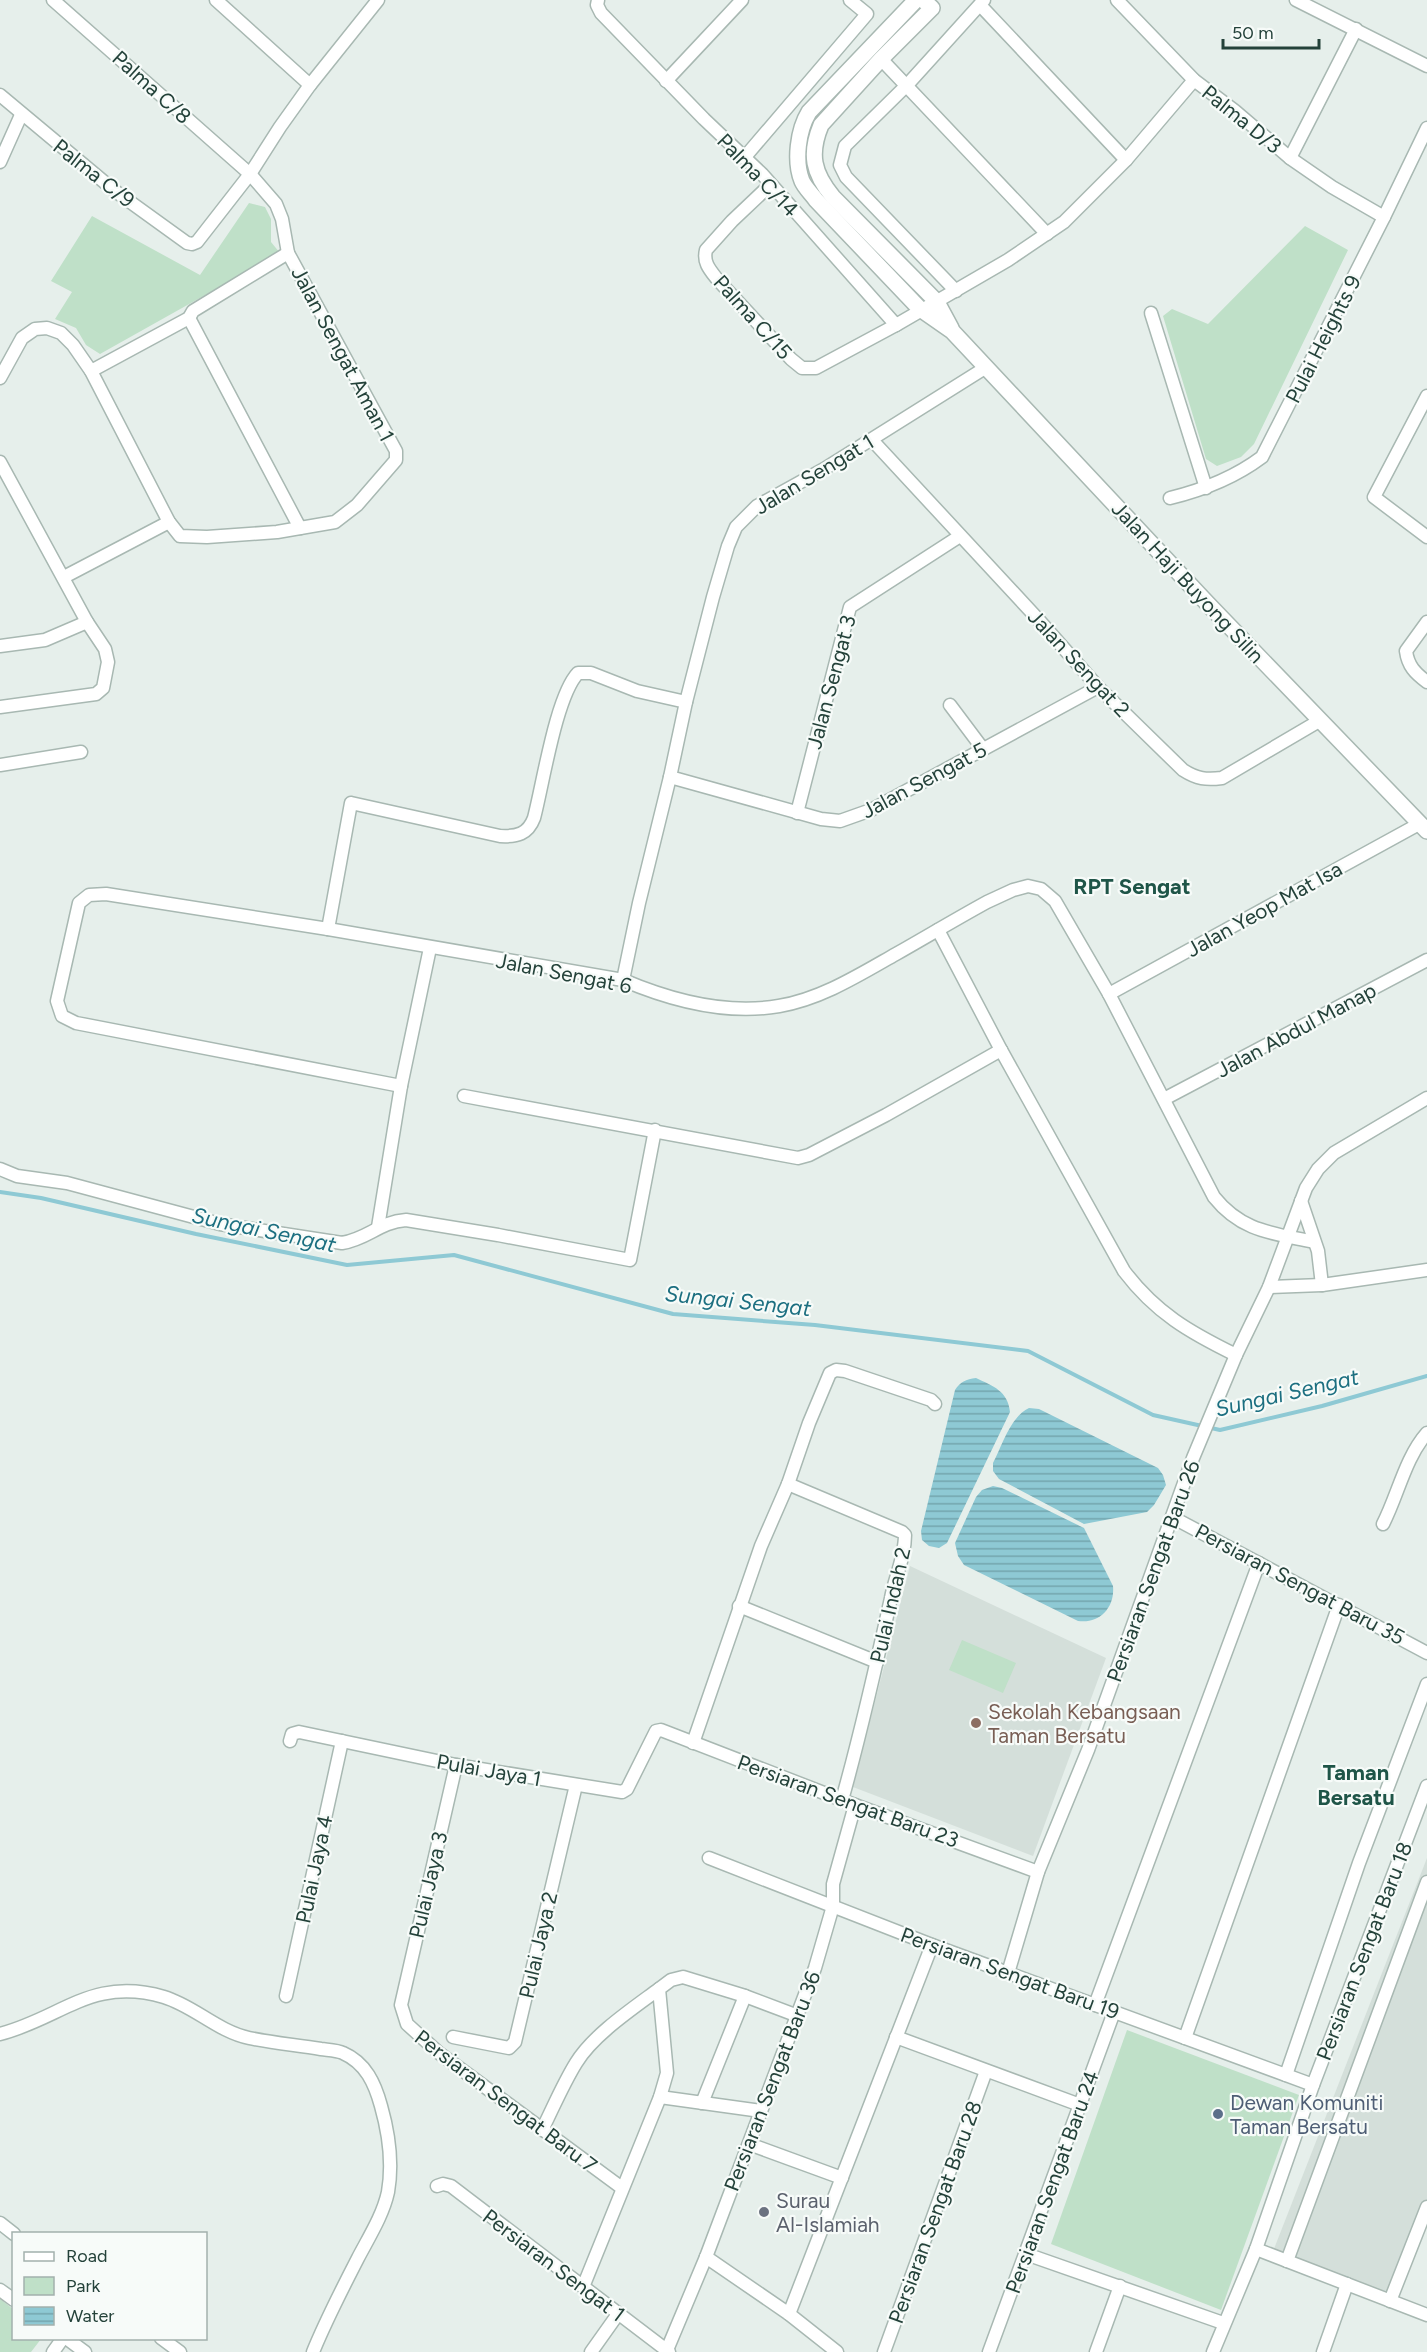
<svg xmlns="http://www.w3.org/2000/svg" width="1427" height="2352" viewBox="0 0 1427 2352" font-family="Figtree,sans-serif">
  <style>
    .built { fill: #d4dfda }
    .green { fill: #bfe0c8 }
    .water { fill: url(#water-rules) }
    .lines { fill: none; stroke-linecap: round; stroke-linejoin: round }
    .stream { stroke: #8ec9d4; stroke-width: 4 }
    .minor-casing { stroke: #a8b8b2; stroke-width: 15 }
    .tertiary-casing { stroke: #a8b8b2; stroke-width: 18 }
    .minor { stroke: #fff; stroke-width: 12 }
    .tertiary { stroke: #fff; stroke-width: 15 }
    .education-dot { fill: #8d6e63; stroke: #f7fbf9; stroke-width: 2 }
    .service-dot { fill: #5c6f8a; stroke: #f7fbf9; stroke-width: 2 }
    .worship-dot { fill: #6b7280; stroke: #f7fbf9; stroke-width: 2 }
    .labels { text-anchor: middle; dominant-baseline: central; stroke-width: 4.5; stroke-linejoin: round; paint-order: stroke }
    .street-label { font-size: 21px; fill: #24423a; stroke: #f7fbf9 }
    .education-label { font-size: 21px; fill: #785e54; stroke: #f7fbf9; text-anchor: start }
    .service-label { font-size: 21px; fill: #4e5e75; stroke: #f7fbf9; text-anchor: start }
    .worship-label { font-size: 21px; fill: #5b616d; stroke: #f7fbf9; text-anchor: start }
    .neighbourhood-label { font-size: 22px; font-weight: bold; fill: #1f5548; stroke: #f7fbf9 }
    .water-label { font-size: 22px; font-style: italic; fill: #1c6f80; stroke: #f7fbf9 }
  </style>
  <defs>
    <pattern id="water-rules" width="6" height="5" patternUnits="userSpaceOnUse" patternTransform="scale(1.5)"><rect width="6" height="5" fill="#8ec9d4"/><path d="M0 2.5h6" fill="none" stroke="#74a5ad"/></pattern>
  </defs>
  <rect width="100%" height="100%" fill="#e6efeb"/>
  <g class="built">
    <polygon points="910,1566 1106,1658 1033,1856 853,1787"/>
    <polygon points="1427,1858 1427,2208 1391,2303 1270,2259"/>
  </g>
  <g class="green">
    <polygon points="249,203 265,207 271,219 271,242 280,253 100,354 86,345 76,328 55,319 72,292 51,281 92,216 200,275"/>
    <polygon points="1305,226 1348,250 1254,444 1241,457 1217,466 1206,459 1163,316 1172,309 1208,324"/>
    <polygon points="962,1640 1016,1663 1003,1693 949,1670"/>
    <polygon points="1127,2030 1299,2095 1221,2310 1051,2244"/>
    <polygon points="0,2299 13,2309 14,2338 41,2339 31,2352 0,2352"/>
  </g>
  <g class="water">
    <path d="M976,1378C993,1386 1008,1391 1010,1412L947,1543L939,1548L929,1546L922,1540L921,1531L955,1390C960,1382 966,1379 976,1378Z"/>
    <path d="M1029,1408L1039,1409L1158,1468L1163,1475L1166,1485L1154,1505L1147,1512L1084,1524L999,1479L993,1471V1463C1002,1446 1010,1417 1029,1408Z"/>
    <path d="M993,1486L1002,1488L1084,1528L1113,1586C1115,1608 1099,1624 1078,1621L964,1565L958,1556L955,1543L976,1497L982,1490Z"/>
  </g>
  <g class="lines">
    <polyline class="stream" points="0,1192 41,1198 196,1234 347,1265 454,1255 673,1314 815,1325 1028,1351 1153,1415 1220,1430 1322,1406 1427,1376"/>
    <g class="minor-casing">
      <g id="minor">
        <polyline points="216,0 310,85"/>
        <polyline points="598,0 597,5 601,13 704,119 762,174 896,325 1008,260 1064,222 1126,160 1194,80"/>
        <polyline points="1117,0 1194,80 1235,111 1290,158 1332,187 1384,217"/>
        <polyline points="1296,0 1427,66"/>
        <polyline points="980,5 1126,160"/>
        <polyline points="881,59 1047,234"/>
        <polyline points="666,81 742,0"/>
        <polyline points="0,95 115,191 187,243 192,244 197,242 250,174 280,127 310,85 378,0"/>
        <polyline points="744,158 867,14 850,0"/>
        <polyline points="1290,158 1356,29"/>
        <polyline points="0,162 21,115"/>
        <path d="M770,185L732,221L706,250C703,262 709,269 717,279L791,359L802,368H816L896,325"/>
        <polyline points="956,291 846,177 840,165 845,146 908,84 984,0"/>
        <polyline points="1151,313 1206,488"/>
        <polyline points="189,318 300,528"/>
        <polyline points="91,371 189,318 193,311 288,253"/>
        <polyline points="0,378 22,338 35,329 47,328 61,333 73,345 91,371 169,522 180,536 207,537 277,532 335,522 357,505 396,460 396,451 288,253 282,219 276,204 250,174 53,0"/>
        <polyline points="1427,396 1374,497 1427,537"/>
        <path d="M872,440L1037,618L1098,687L1183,770C1197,779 1206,780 1222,778L1319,721"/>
        <polyline points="0,462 87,622 105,649 108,662 103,688 96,694 0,707"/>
        <path d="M1170,498C1203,490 1234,478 1262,457L1384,217L1427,128"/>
        <polyline points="64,577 169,522"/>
        <path d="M1427,622L1406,651C1408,666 1415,673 1427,682"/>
        <polyline points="0,646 45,640 87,622"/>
        <polyline points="950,705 983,749"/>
        <polyline points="0,765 81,752"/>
        <polyline points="670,777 821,819 840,821 871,810 1098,687"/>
        <polyline points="797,813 850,607 960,536"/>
        <path d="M328,929L351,803L500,836C517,837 528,834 534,818C543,784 556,696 578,673H591L637,691L686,702"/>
        <path d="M938,930L1001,1050L1124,1271C1156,1313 1189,1332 1236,1355"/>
        <polyline points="623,980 639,903 670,777 686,702 713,597 728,546 736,527 757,506 824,469 985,368"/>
        <polyline points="1109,994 1419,824"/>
        <path d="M401,1086L76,1023L62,1016L57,1001L79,903L89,895L106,894L328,929L623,980C670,1000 727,1015 779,1006C821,999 859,975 896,954C926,937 956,919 987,902L1013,890L1028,886L1041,889L1055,901L1109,994L1214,1197C1242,1232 1273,1233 1314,1242"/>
        <polyline points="464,1096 798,1158 809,1155 886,1115 1001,1050"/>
        <polyline points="1164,1099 1427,960"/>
        <path d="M0,1169L17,1176L67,1183L220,1224L342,1243C368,1239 379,1222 406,1220L498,1235L630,1260L655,1130"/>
        <polyline points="1301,1201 1318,1251 1322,1285"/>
        <polyline points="378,1227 401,1086 430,948"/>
        <polyline points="1269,1287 1322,1285 1427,1270"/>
        <path d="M788,1484L902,1532L905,1535C905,1557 895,1577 891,1598C876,1666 861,1733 842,1800"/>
        <polyline points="1172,1517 1427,1653"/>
        <path d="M1383,1524C1398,1495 1405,1458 1427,1433"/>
        <polyline points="739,1606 877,1662"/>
        <polyline points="290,1741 292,1734 299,1732 456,1765 622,1792 627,1789 656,1731 661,1730 855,1805 1038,1872"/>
        <polyline points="693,1743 761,1546 788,1484 809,1423 830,1373 836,1370 845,1371 931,1400 935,1404"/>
        <polyline points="456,1765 401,2005 407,2024 439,2053 622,2188"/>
        <polyline points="709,1858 932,1945 1313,2085"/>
        <polyline points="1008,1973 1038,1872 1088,1750 1193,1458 1236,1355 1269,1287 1306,1188 1318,1169 1334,1153 1427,1098"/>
        <polyline points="286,1996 342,1741"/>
        <polyline points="1095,2005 1259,1563"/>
        <path d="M0,2034C62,2018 92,1976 164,1997C194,2006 217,2031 249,2038C273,2043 297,2045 321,2049C328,2050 337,2050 343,2053C366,2063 375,2084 381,2106C389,2134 393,2163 388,2192C383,2215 369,2237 358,2258C342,2289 326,2320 313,2352"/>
        <polyline points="453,2037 509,2048 515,2042 576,1785"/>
        <polyline points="896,2037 1080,2105"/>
        <polyline points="1185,2038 1339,1605"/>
        <polyline points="1286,2075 1359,1863 1427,1684"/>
        <polyline points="660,2097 761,2111"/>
        <polyline points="702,2103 745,1996"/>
        <path d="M542,2130C553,2108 563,2084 576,2063C593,2035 632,2009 659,1989"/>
        <polyline points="749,2144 842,2178"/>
        <polyline points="437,2186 443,2184 451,2186 669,2352"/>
        <polyline points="0,2223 14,2234"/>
        <polyline points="1256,2249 1427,2315"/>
        <polyline points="1026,2254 1223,2323"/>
        <polyline points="706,2257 789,2314 837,2352"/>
        <polyline points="1287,2261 1427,1882"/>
        <polyline points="583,2287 660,2097 667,2073 659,1989 671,1980 683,1977 745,1996 798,2016"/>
        <polyline points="0,2290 14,2300"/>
        <polyline points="1390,2301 1427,2207"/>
        <polyline points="789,2314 932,1945"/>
        <polyline points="66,2338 85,2352"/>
        <polyline points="161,2338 180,2352"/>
        <polyline points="667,2350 706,2257 815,1968 833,1906 833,1884 855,1805"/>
        <polyline points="53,2352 63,2338"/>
        <polyline points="591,2352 618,2314"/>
        <polyline points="884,2352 986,2071"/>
        <polyline points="989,2352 1114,2012"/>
        <polyline points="1096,2352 1120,2286"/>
        <polyline points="1213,2352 1256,2249 1313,2085 1427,1786"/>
        <polyline points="1323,2352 1347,2284"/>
      </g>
    </g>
    <g class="tertiary-casing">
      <g id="tertiary">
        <path d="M916,0L809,112C798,130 794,161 802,181C805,188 812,194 816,200L919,308L952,331L1207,603L1427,831"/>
        <path d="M923,0L932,8L881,59L821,125C809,154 813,173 833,197L937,302L951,328"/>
      </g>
    </g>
    <use href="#minor" class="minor"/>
    <use href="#tertiary" class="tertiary"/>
  </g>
  <circle class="education-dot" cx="976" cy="1723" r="6"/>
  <circle class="service-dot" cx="1218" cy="2114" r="6"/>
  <circle class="worship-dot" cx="764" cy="2212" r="6"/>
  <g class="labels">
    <g class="street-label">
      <text transform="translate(152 87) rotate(42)">Palma C/8</text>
      <text transform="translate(1242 119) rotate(39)">Palma D/3</text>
      <text transform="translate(94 173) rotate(38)">Palma C/9</text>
      <text transform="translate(758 175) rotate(46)">Palma C/14</text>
      <text transform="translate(753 317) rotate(48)">Palma C/15</text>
      <text transform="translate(1323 339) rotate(-63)">Pulai Heights 9</text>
      <text transform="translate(343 354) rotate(62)">Jalan Sengat Aman 1</text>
      <text transform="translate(814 474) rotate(-31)">Jalan Sengat 1</text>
      <text transform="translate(1188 582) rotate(47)">Jalan Haji Buyong Silin</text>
      <text transform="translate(1079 663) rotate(47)">Jalan Sengat 2</text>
      <text transform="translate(831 682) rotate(-75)">Jalan Sengat 3</text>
      <text transform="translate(924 780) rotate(-28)">Jalan Sengat 5</text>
      <text transform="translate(1264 909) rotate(-29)">Jalan Yeop Mat Isa</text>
      <text transform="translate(564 973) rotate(11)">Jalan Sengat 6</text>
      <text transform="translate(1296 1030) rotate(-28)">Jalan Abdul Manap</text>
      <text transform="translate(1153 1571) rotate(-70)">Persiaran Sengat Baru 26</text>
      <text transform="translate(1300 1584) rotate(28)">Persiaran Sengat Baru 35</text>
      <text transform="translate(890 1605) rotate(-77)">Pulai Indah 2</text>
      <text transform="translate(489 1770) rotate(10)">Pulai Jaya 1</text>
      <text transform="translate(848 1801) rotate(20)">Persiaran Sengat Baru 23</text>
      <text transform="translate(314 1869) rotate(-78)">Pulai Jaya 4</text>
      <text transform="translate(428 1885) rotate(-77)">Pulai Jaya 3</text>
      <text transform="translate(538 1945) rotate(-77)">Pulai Jaya 2</text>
      <text transform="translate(1364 1951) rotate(-69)">Persiaran Sengat Baru 18</text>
      <text transform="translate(1010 1973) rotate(20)">Persiaran Sengat Baru 19</text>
      <text transform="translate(772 2081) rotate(-69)">Persiaran Sengat Baru 36</text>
      <text transform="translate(506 2101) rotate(37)">Persiaran Sengat Baru 7</text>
      <text transform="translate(1052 2182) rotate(-70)">Persiaran Sengat Baru 24</text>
      <text transform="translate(935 2212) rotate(-70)">Persiaran Sengat Baru 28</text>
      <text transform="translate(554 2265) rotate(37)">Persiaran Sengat 1</text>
    </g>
    <g class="education-label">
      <text x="988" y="1711">Sekolah Kebangsaan<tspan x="988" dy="24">Taman Bersatu</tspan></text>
    </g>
    <g class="service-label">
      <text x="1230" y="2102">Dewan Komuniti<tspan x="1230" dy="24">Taman Bersatu</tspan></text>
    </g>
    <g class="worship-label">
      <text x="776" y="2200">Surau<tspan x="776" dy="24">Al-Islamiah</tspan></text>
    </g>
    <g class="neighbourhood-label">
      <text x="1132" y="886">RPT Sengat</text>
      <text x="1356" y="1772">Taman<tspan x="1356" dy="25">Bersatu</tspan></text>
    </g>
    <g class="water-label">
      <text transform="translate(264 1230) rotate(12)">Sungai Sengat</text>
      <text transform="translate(738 1301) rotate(6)">Sungai Sengat</text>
      <text transform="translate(1287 1393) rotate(-13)">Sungai Sengat</text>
    </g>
  </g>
  <rect x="12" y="2232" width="195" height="108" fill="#f7fbf9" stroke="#a3b1ad" stroke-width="1.5"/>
  <rect x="24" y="2252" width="30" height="9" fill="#ffffff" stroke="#a3b1ad" stroke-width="1.5"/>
  <text x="66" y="2262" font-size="18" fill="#24423a">Road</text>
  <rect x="24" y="2277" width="30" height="18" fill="#bfe0c8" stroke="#a3b1ad" stroke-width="1.5"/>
  <text x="66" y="2292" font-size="18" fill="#24423a">Park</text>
  <rect x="24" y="2307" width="30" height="18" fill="url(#water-rules)" stroke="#a3b1ad" stroke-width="1.5"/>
  <text x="66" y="2322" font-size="18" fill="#24423a">Water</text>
  <path d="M1223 39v9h96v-9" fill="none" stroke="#24423a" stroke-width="3"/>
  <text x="1232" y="39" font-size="18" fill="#24423a" stroke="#f7fbf9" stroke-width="4.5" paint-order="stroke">50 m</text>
</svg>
